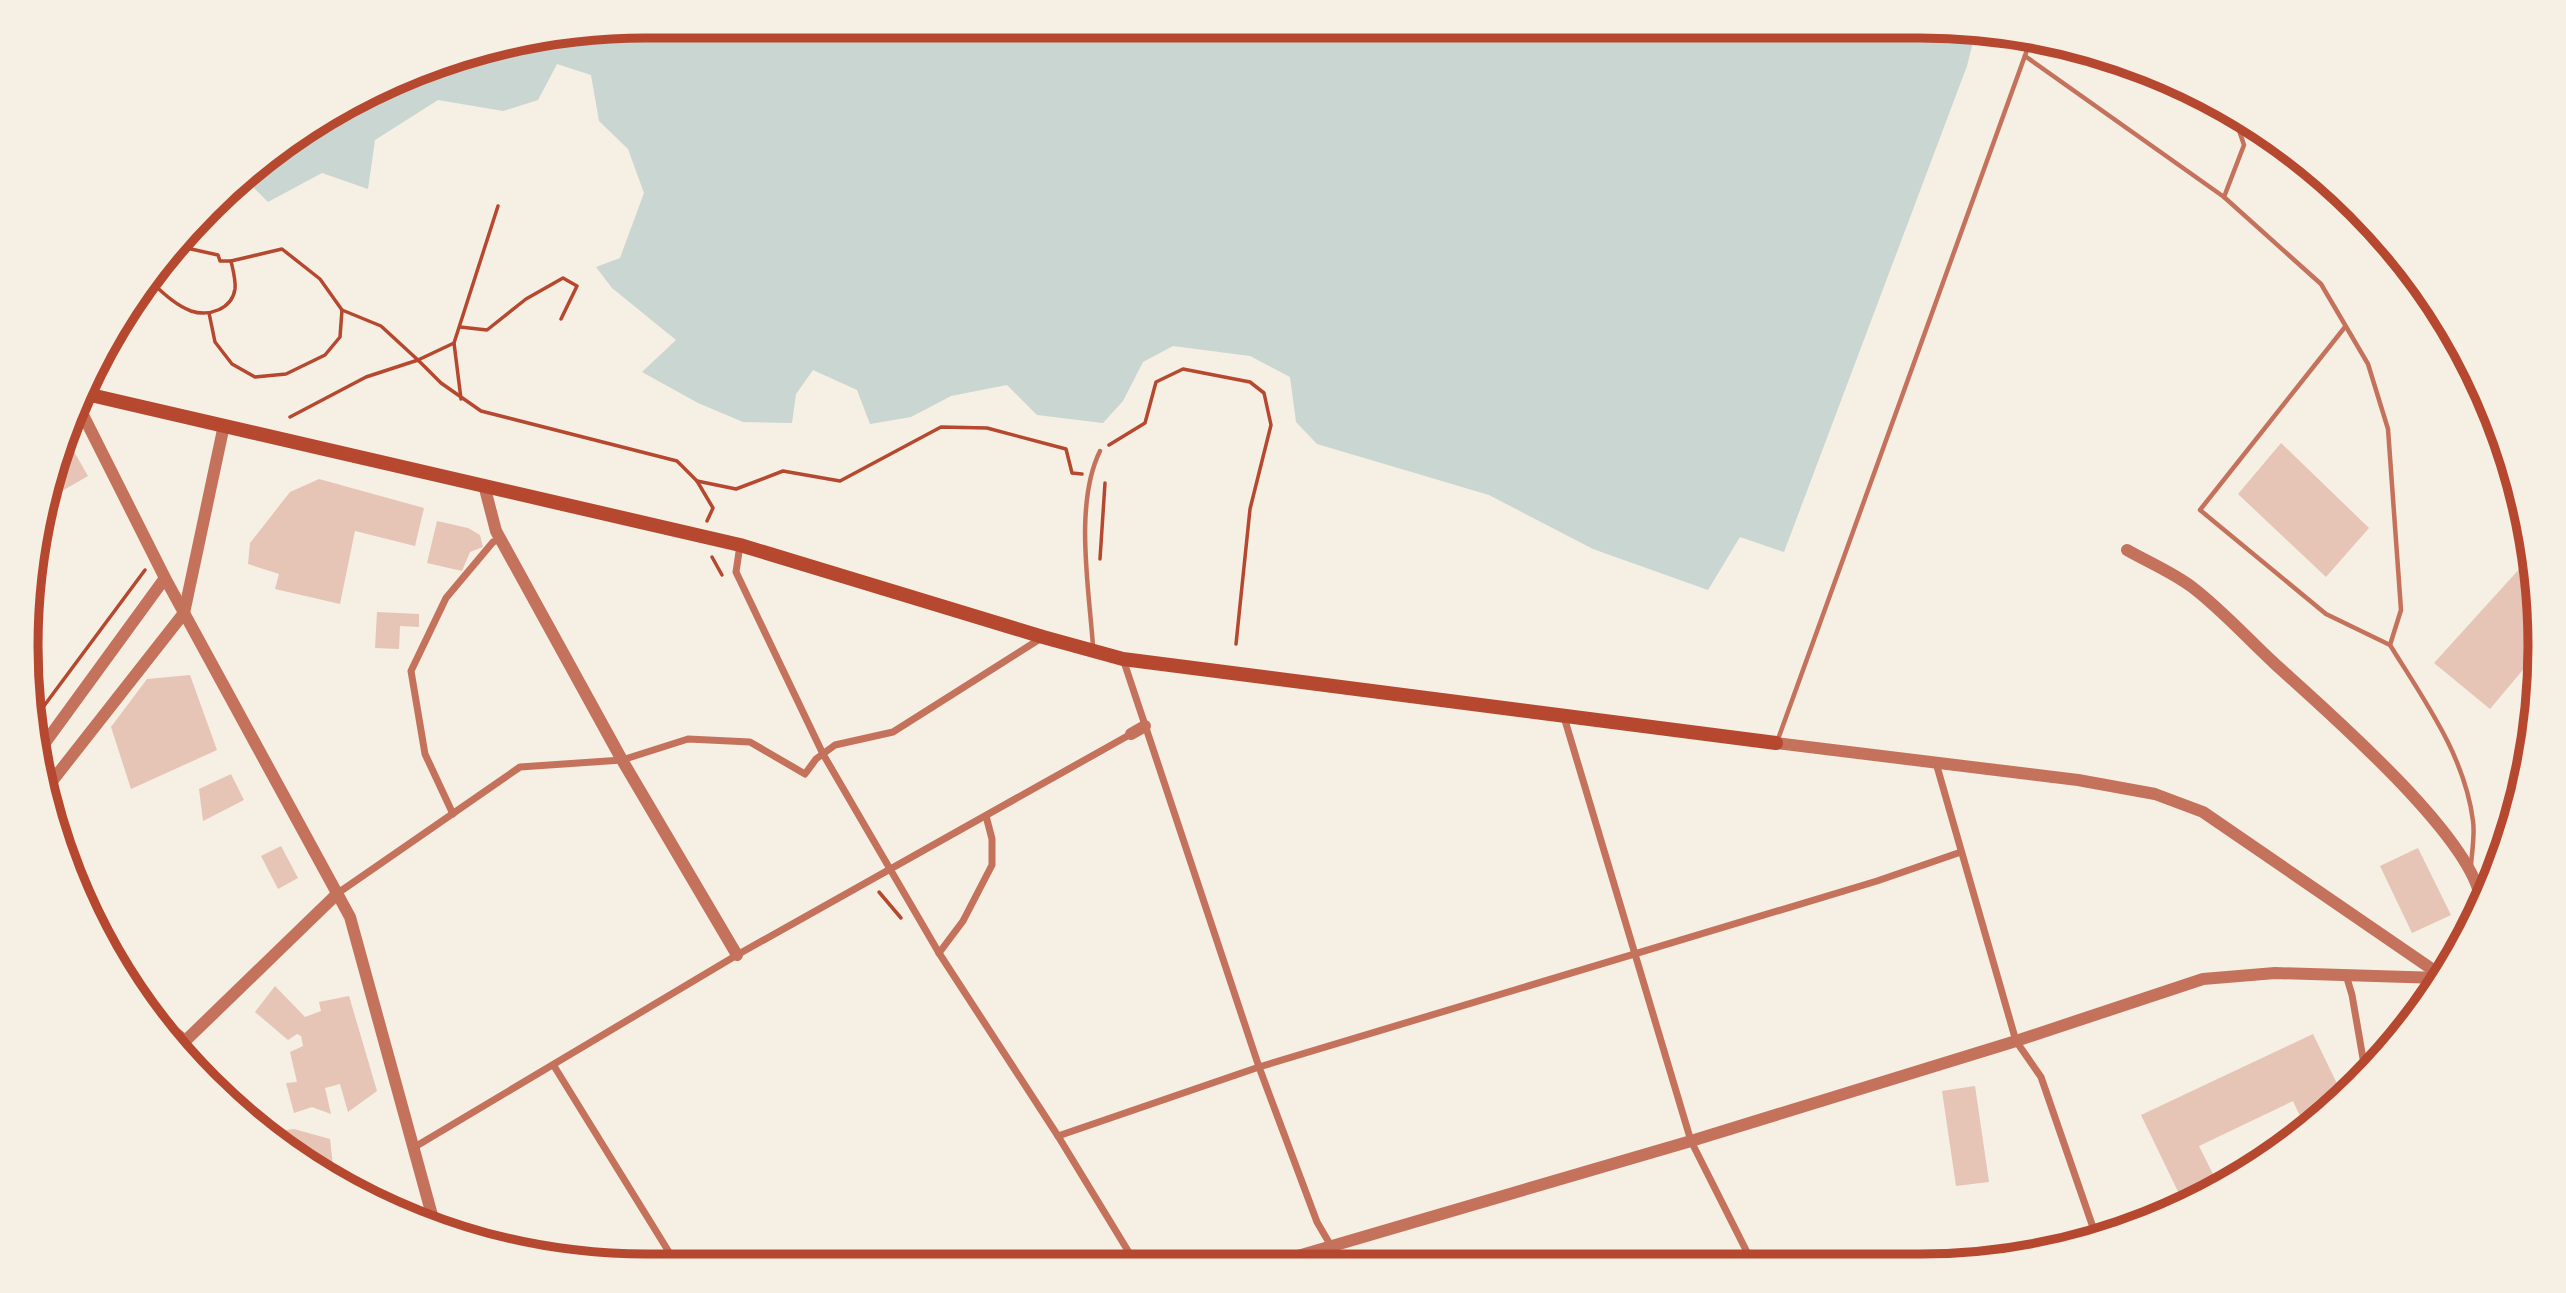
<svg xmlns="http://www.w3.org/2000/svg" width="2566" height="1293" viewBox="0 0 2566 1293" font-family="Spectral,serif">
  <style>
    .water { fill: #c9d6d2 }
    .building { fill: #e6c5b7 }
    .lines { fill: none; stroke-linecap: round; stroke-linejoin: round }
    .path { stroke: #b5482f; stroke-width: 3.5 }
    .service { stroke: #c5725c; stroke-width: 4.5 }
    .minor { stroke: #c5725c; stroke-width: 7 }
    .tertiary { stroke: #c5725c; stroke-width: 12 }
    .secondary { stroke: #b5482f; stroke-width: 14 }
    .rim { fill: none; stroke: #b5482f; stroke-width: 9 }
  </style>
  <rect width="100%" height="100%" fill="#f6efe4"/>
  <polygon class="water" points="647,26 1960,28 1976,30 1967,66 1784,552 1740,537 1708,590 1593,549 1489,495 1317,444 1296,422 1290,377 1250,356 1173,346 1143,362 1123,401 1103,423 1037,415 1007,385 951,396 911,417 870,424 857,390 813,370 796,394 792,423 743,422 698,403 642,372 676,340 612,288 596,267 620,258 644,193 628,149 599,121 591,75 557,64 538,100 503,111 438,100 375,140 368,189 322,173 268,202 245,179 269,155 447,59"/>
  <g class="building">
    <polygon points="68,441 88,476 62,491 53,475 63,444"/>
    <polygon points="2281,443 2369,528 2326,577 2238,494"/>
    <polygon points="319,479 424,508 415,546 355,531 340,604 275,589 279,574 248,564 250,543 290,492"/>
    <polygon points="437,521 468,528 480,535 483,547 470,552 462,571 427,563"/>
    <polygon points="2532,555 2534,565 2537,653 2490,709 2434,663"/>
    <polygon points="377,612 419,614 419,627 400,626 399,649 375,648"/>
    <polygon points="190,675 217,750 131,789 111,727 147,679"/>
    <polygon points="231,774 244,800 203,821 199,789"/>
    <polygon points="281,846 298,878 278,889 261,856"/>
    <polygon points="2418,848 2451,915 2412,933 2380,866"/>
    <polygon points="275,986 305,1017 321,1011 319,1002 349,996 377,1091 348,1112 340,1084 325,1088 331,1114 312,1107 294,1113 286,1083 297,1082 290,1052 303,1046 301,1036 297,1034 288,1040 255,1012"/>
    <polygon points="2313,1034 2342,1094 2306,1129 2293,1101 2199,1146 2218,1184 2184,1204 2141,1115"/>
    <polygon points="1975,1086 1989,1182 1956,1186 1942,1091"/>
    <polygon points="294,1129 330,1139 334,1175 273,1132"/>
  </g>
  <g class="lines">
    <g class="path">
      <polyline points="182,247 218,255 220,261 231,261 282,249 320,279 342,310 381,326 419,361"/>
      <path d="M150,281C162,292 175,305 191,311C209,317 232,309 235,289C236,280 233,270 231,261"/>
      <polyline points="209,313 215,342 232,364 255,377 286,374 325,355 340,337 342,310"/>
      <polyline points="460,327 487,330 526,299 563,278 577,286 561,319"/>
      <polyline points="454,343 461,399"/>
      <polyline points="418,360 454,343 498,206"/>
      <polyline points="290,417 366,377 418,360 441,383 481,411 677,461 697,481 713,508 707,521"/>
      <polyline points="1109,445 1145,423 1156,382 1183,369 1250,382 1264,393 1271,425 1250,509 1236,644"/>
      <polyline points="697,481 736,489 783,471 840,481 941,427 987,428 1066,449 1072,473 1082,474"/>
      <polyline points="712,557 722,575"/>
      <polyline points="1100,559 1105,483"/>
      <polyline points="32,722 145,570"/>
      <polyline points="879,892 901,918"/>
    </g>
    <g class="service">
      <polyline points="2025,56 2224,197"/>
      <path d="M2234,115L2244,145L2224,197L2321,284L2368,364L2388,429L2401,610L2390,645C2424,700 2465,756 2473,821C2475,835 2472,851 2471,865"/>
      <polyline points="2345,327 2200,510 2326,614 2390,645"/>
      <path d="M1093,646C1089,588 1074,504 1100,451"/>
      <polyline points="1777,742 2031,39"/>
    </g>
    <g class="minor">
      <polyline points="740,545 736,572 823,754 939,953 1058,1136 1136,1264"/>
      <polyline points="1123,659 1259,1067 1317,1222 1341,1263"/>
      <polyline points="1564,717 1691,1141 1752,1262"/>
      <polyline points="1936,763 2016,1041 2041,1077 2096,1236"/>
      <polyline points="453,814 425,754 411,671 446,598 493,542 500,539"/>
      <polyline points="338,893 520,767 622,760 688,739 750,742 805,774 816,759 835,745 893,732 1043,637"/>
      <polyline points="939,953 963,921 992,865 992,839 986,816"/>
      <polyline points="2346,975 2352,995 2365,1070"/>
      <polyline points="554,1066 677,1265"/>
      <polyline points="1058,1136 1259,1067 1877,881 1961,852"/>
      <polyline points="413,1148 737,955 1131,734"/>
      <polyline points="2083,1239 2099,1235"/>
    </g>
    <g class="tertiary">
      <polyline points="77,403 165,578 350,917 435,1226"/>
      <polyline points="484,485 496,531 622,760 737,955"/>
      <path d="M2127,550C2148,562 2172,572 2192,587C2221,609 2247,638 2274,663C2322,707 2482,844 2481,906"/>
      <polyline points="1131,734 1145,726"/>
      <polyline points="1776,743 2078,780 2155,794 2203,812 2442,976"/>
      <polyline points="39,751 165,578"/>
      <polyline points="49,785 184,613 224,425"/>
      <polyline points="164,1024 185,1041"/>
      <polyline points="180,1046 338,893"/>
      <polyline points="1274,1263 1691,1141 2016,1041 2203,979 2275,973 2440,978"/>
    </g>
    <polyline class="secondary" points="82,393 740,545 1043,637 1123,659 1776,743"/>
  </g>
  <path d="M0 0H2566V1293H0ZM646 38H1920A608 608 0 0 1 2528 646V646A608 608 0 0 1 1920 1254H646A608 608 0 0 1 38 646V646A608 608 0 0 1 646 38Z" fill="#f6efe4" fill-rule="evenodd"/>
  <path class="rim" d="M646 38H1920A608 608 0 0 1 2528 646V646A608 608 0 0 1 1920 1254H646A608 608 0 0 1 38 646V646A608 608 0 0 1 646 38Z"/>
</svg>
